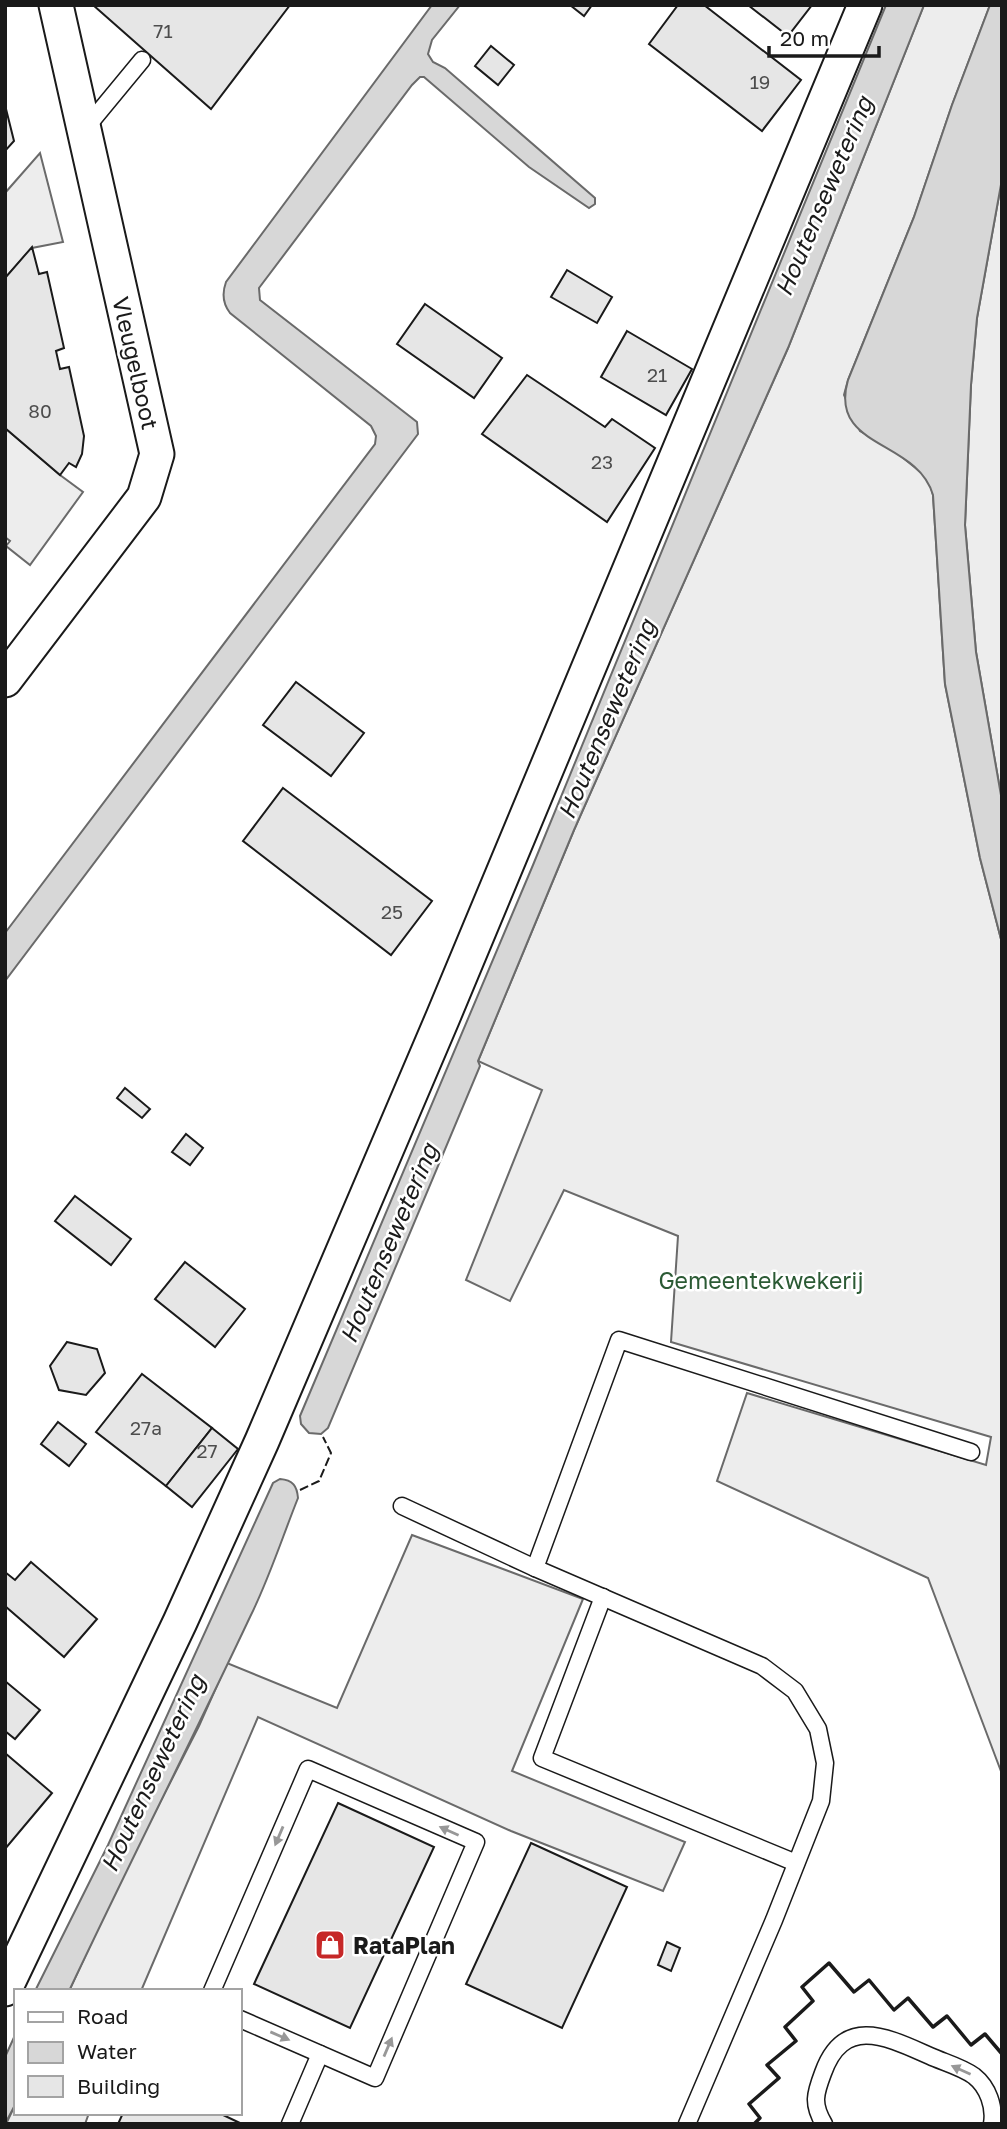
<svg xmlns="http://www.w3.org/2000/svg" width="1007" height="2129" viewBox="0 0 1007 2129" font-family="'Golos Text',sans-serif">
  <style>
    .built { fill: #ededed; stroke: #6a6a6a; stroke-width: 2 }
    .water { fill: #d7d7d7; stroke: #6a6a6a; stroke-width: 2 }
    .building { fill: #e6e6e6; stroke: #1a1a1a; stroke-width: 2 }
    .lines { fill: none; stroke-linecap: round; stroke-linejoin: round }
    .service-casing { stroke: #1a1a1a; stroke-width: 19 }
    .minor-casing { stroke: #1a1a1a; stroke-width: 37 }
    .service { stroke: #fff; stroke-width: 16 }
    .minor { stroke: #fff; stroke-width: 33 }
    .fence { stroke: #1a1a1a; stroke-width: 2; stroke-dasharray: 9 3.5; stroke-linecap: butt }
    .wall { stroke: #1a1a1a; stroke-width: 3.5 }
    .oneway { fill: #989898 }
    .labels { text-anchor: middle; dominant-baseline: central; stroke-width: 5; stroke-linejoin: round; paint-order: stroke }
    .number-label { font-size: 19px; fill: #4d4d4d }
    .street-label { font-size: 23px; fill: #1a1a1a; stroke: #fff }
    .park-label { font-size: 23px; fill: #2b5a34; stroke: #fff }
    .poi-label { font-size: 23px; font-weight: bold; fill: #1a1a1a; stroke: #fff; text-anchor: start }
    .water-label { font-size: 24px; font-style: italic; fill: #1a1a1a; stroke: #fff }
  </style>
  <rect width="100%" height="100%" fill="#fff"/>
  <g class="built">
    <polygon points="924,5 990,5 952,105 914,217 848,380 844,395 860,431 892,449 923,474 930,484 933,495 945,684 980,858 1002,943 1002,1774 928,1578 717,1481 747,1393 986,1465 991,1437 671,1342 678,1236 564,1190 510,1301 466,1280 542,1090 478,1061 574,830 788,348"/>
    <polygon points="40,153 63,242 32,248 5,278 5,193"/>
    <polygon points="1002,179 1002,801 976,652 965,525 971,385 977,318"/>
    <polygon points="5,428 60,475 83,492 30,565 6,546 10,541 5,537"/>
    <polygon points="412,1535 583,1599 512,1771 685,1842 663,1891 511,1831 258,1717 141,1991 69,1991 121,1879 199,1726 227,1663 337,1708"/>
    <polygon points="16,2103 16,2113 89,2113 85,2124 6,2124"/>
  </g>
  <g class="water">
    <path d="M432,5H460L432,40L428,54L433,62L445,68L595,198V204L589,208L529,167L424,77H420L412,85L259,288L260,300L417,422L418,434L5,981V933L375,444L376,436L371,426L230,313C223,304 222,293 226,282Z"/>
    <polygon points="886,5 924,5 788,348 574,830 478,1061 480,1066 328,1428 321,1434 309,1433 301,1424 300,1416 533,865"/>
    <path d="M990,5H1002V179L977,318L971,385L965,525L976,652L1002,801V943L980,858L945,684L933,495C917,439 828,449 848,380L914,217L952,105Z"/>
    <path d="M280,1479C293,1480 297,1486 298,1498C282,1538 269,1579 250,1617C191,1742 128,1866 69,1991H35L108,1845L273,1483Z"/>
    <polygon points="16,2033 16,2103 5,2124 5,2057"/>
  </g>
  <g class="building">
    <polygon points="93,5 290,5 211,109"/>
    <polygon points="570,5 592,5 584,16"/>
    <polygon points="678,5 704,5 801,80 762,131 649,44"/>
    <polygon points="748,5 812,5 788,36"/>
    <polygon points="491,46 514,65 498,85 475,66"/>
    <polygon points="5,105 14,141 5,151"/>
    <polygon points="32,247 39,274 47,272 64,348 56,351 60,369 69,367 84,436 82,454 76,467 69,463 60,475 5,428 5,278"/>
    <polygon points="567,270 612,297 597,323 551,297"/>
    <polygon points="425,304 502,358 474,398 397,344"/>
    <polygon points="627,331 692,369 666,415 601,377"/>
    <polygon points="527,375 605,427 612,419 655,448 607,522 482,434"/>
    <polygon points="296,682 364,733 331,776 263,725"/>
    <polygon points="283,788 432,901 391,955 243,841"/>
    <polygon points="125,1088 150,1109 142,1118 117,1098"/>
    <polygon points="186,1134 203,1148 190,1165 172,1152"/>
    <polygon points="75,1196 131,1239 111,1265 55,1221"/>
    <polygon points="185,1262 245,1309 215,1347 155,1299"/>
    <polygon points="67,1342 97,1349 105,1373 86,1395 59,1390 50,1366"/>
    <polygon points="142,1374 212,1428 166,1486 96,1432"/>
    <polygon points="58,1422 86,1444 69,1466 41,1444"/>
    <polygon points="212,1428 238,1449 192,1507 166,1486"/>
    <polygon points="31,1562 97,1619 64,1657 5,1606 5,1572 15,1580"/>
    <polygon points="5,1681 40,1710 15,1739 5,1731"/>
    <polygon points="5,1753 52,1793 5,1849"/>
    <polygon points="338,1803 434,1847 350,2028 254,1984"/>
    <polygon points="531,1843 627,1887 562,2028 466,1984"/>
    <polygon points="667,1942 680,1948 671,1971 658,1965"/>
    <polygon points="123,2113 219,2113 242,2124 118,2124"/>
  </g>
  <g class="lines">
    <g class="service-casing">
      <g id="service">
        <polyline points="85,129 142,60"/>
        <polyline points="402,1506 535,1568 762,1666 795,1691 818,1729 825,1763 821,1801 774,1920 687,2124"/>
        <polyline points="535,1568 619,1340 971,1452"/>
        <polyline points="603,1597 542,1758 796,1863"/>
        <polyline points="212,1991 308,1769 476,1842 375,2078 240,2019"/>
        <polyline points="290,2124 320,2054"/>
        <path d="M824,2124C812,2104 815,2094 823,2073C844,2014 889,2038 930,2056C943,2062 962,2067 974,2076C988,2087 995,2107 992,2124"/>
      </g>
    </g>
    <g class="minor-casing">
      <g id="minor">
        <polyline points="5,680 144,497 157,454 56,5"/>
        <polyline points="5,1989 180,1622 262,1441 443,1017 865,5"/>
      </g>
    </g>
    <use href="#service" class="service"/>
    <use href="#minor" class="minor"/>
    <polyline class="fence" points="300,1490 319,1481 331,1453 323,1437"/>
    <polyline class="wall" points="754,2124 760,2118 749,2104 779,2078 767,2065 796,2041 785,2027 813,2001 802,1987 829,1963 854,1992 869,1980 894,2010 908,1998 933,2027 947,2016 971,2045 985,2034 1002,2054"/>
  </g>
  <defs><path id="oneway-solid" d="M-6-.8H1V-3.2L6.5 0L1 3.2V.8H-6Z" transform="scale(1.75)"/></defs>
  <g class="oneway">
    <use href="#oneway-solid" transform="translate(449 1831) rotate(-156)"/>
    <use href="#oneway-solid" transform="translate(279 1836) rotate(113)"/>
    <use href="#oneway-solid" transform="translate(280 2036) rotate(23)"/>
    <use href="#oneway-solid" transform="translate(388 2047) rotate(-67)"/>
    <use href="#oneway-solid" transform="translate(961 2070) rotate(-156)"/>
  </g>
  <defs>
    <g id="shop-square" transform="scale(1.575)"><rect x="-9" y="-9" width="18" height="18" rx="4" fill="#c62828" stroke="#fff"/><path d="M-5-2.5h2.3a2.7 3.5 0 0 1 5.4 0H5L5.5 6h-11ZM-1.5-2.5h3a1.5 2.3 0 0 0-3 0Z" fill="#fff"/></g>
  </defs>
  <g fill-rule="evenodd">
    <use href="#shop-square" x="330" y="1945"/>
  </g>
  <g class="labels">
    <g class="number-label">
      <text x="163" y="30">71</text>
      <text x="760" y="81">19</text>
      <text x="657" y="374">21</text>
      <text x="40" y="410">80</text>
      <text x="602" y="461">23</text>
      <text x="392" y="911">25</text>
      <text x="146" y="1427">27a</text>
      <text x="207" y="1450">27</text>
    </g>
    <g class="street-label">
      <text transform="translate(136 363) rotate(77)">Vleugelboot</text>
    </g>
    <g class="park-label">
      <text x="761" y="1280">Gemeentekwekerij</text>
    </g>
    <g class="poi-label">
      <text x="353" y="1945">RataPlan</text>
    </g>
    <g class="water-label">
      <text transform="translate(823 196) rotate(-67)">Houtensewetering</text>
      <text transform="translate(606 719) rotate(-67)">Houtensewetering</text>
      <text transform="translate(388 1243) rotate(-67)">Houtensewetering</text>
      <text transform="translate(152 1773) rotate(-65)">Houtensewetering</text>
    </g>
  </g>
  <rect width="1007" height="2129" fill="none" stroke="#1a1a1a" stroke-width="14"/>
  <rect x="14" y="1989" width="228" height="126" fill="#ffffff" stroke="#a3a3a3" stroke-width="2"/>
  <rect x="28" y="2012" width="35" height="10" fill="#ffffff" stroke="#a3a3a3" stroke-width="2"/>
  <text x="77" y="2024" font-size="21" fill="#1a1a1a">Road</text>
  <rect x="28" y="2042" width="35" height="21" fill="#d7d7d7" stroke="#a3a3a3" stroke-width="2"/>
  <text x="77" y="2059" font-size="21" fill="#1a1a1a">Water</text>
  <rect x="28" y="2076" width="35" height="21" fill="#e6e6e6" stroke="#a3a3a3" stroke-width="2"/>
  <text x="77" y="2094" font-size="21" fill="#1a1a1a">Building</text>
  <path d="M769 46v10h110v-10" fill="none" stroke="#1a1a1a" stroke-width="3.5"/>
  <text x="780" y="46" font-size="21" fill="#1a1a1a" stroke="#ffffff" stroke-width="5" paint-order="stroke">20 m</text>
</svg>
